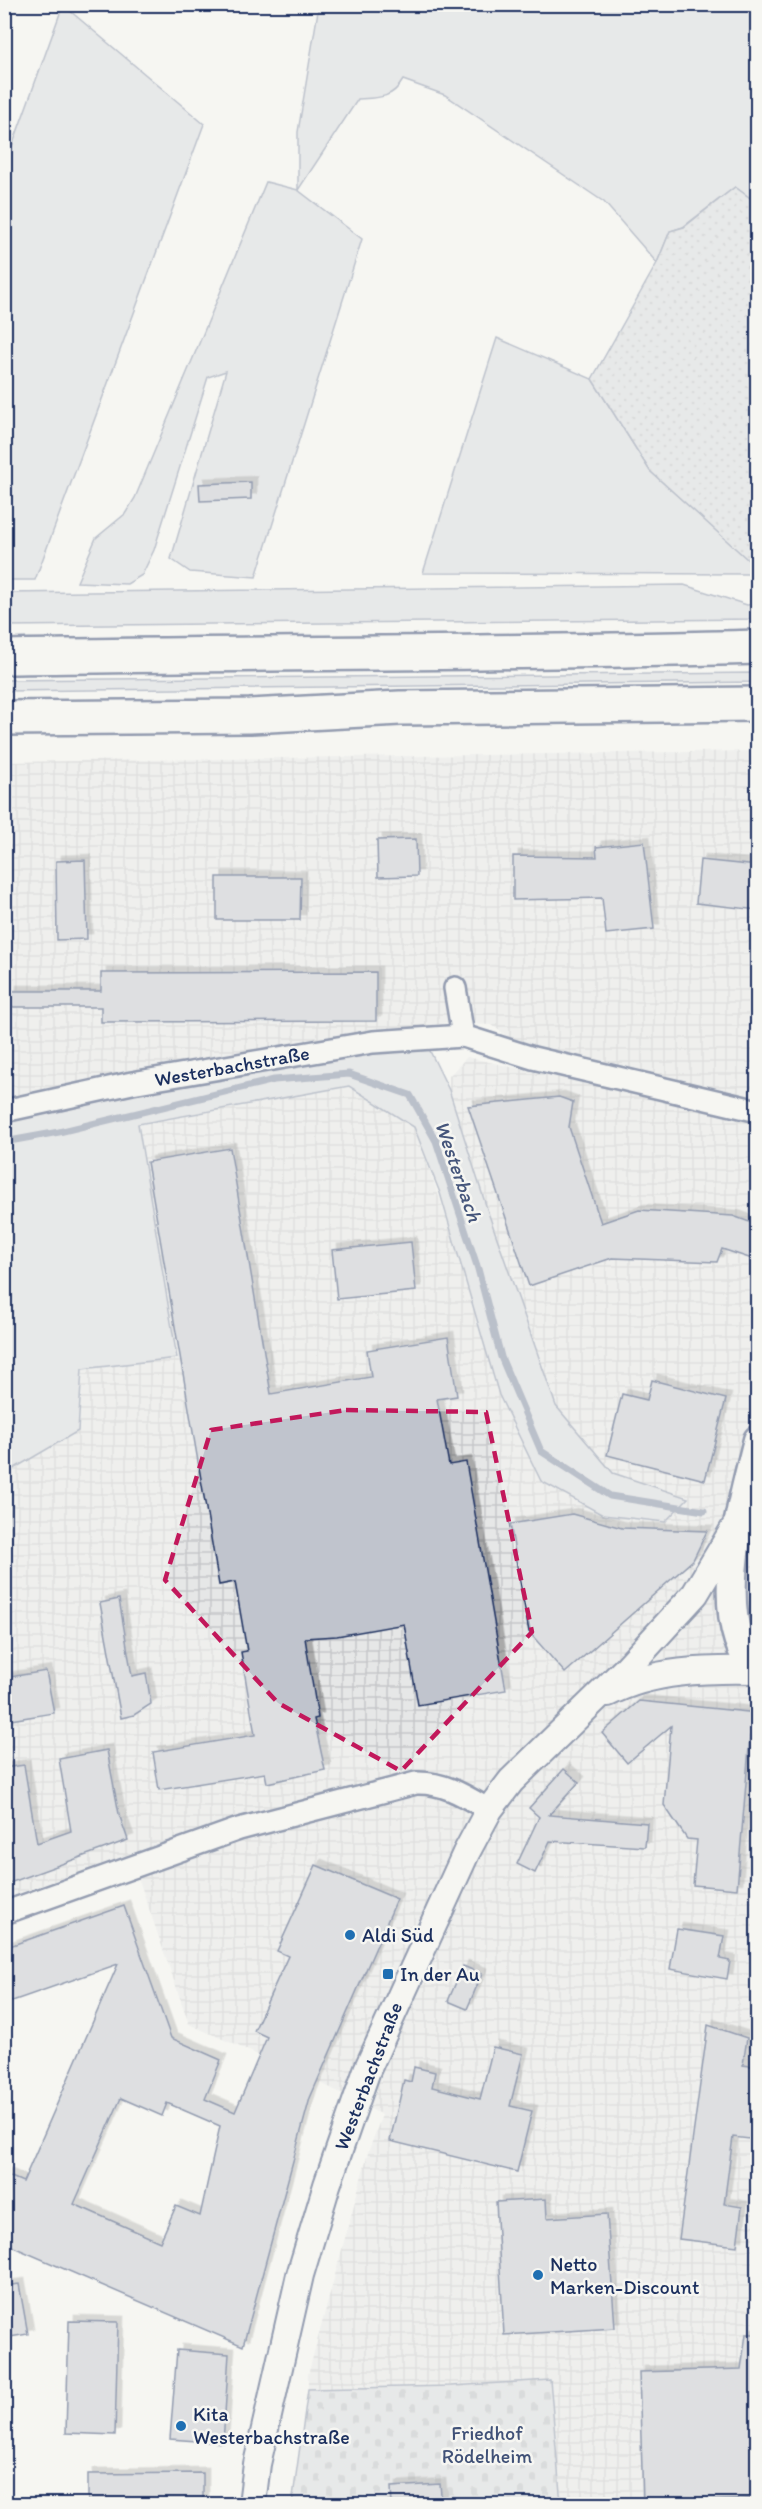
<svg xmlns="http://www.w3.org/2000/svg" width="762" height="2509" viewBox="0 0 762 2509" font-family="Itim,sans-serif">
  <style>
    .industrial { fill: url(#industrial-grid) }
    .grass { fill: #d6d9dd; stroke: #78849e; stroke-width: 1.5 }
    .cemetery { fill: url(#cemetery-stones); stroke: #78849e; stroke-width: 1.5 }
    .park { fill: url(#park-dots); stroke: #78849e; stroke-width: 1.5 }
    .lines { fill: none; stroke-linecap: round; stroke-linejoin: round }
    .stream { stroke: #717e99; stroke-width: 7 }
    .building { fill: #c0c4cd; stroke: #1b2f5e; stroke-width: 1.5; fill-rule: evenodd; filter: url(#shadow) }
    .minor-casing { stroke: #1b2f5e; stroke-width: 26 }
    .tertiary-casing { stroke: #1b2f5e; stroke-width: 30 }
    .secondary-casing { stroke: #1b2f5e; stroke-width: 33 }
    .motorway-casing { stroke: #1b2f5e; stroke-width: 38 }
    .minor { stroke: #f6f6f2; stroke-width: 21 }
    .tertiary { stroke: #f6f6f2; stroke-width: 26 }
    .secondary { stroke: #f6f6f2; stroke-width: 28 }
    .motorway { stroke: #f6f6f2; stroke-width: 33 }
    .marked { fill: none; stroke: #c2185b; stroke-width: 4.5; stroke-dasharray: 12 8; stroke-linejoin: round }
    .poi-dot { fill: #1f6fb2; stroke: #f6f6f2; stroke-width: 2 }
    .labels { text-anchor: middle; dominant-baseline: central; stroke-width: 5; stroke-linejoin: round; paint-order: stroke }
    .street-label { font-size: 20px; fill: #1b2f5e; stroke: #f6f6f2 }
    .poi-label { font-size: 20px; fill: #1b2f5e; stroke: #f6f6f2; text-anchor: start }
    .park-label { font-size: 20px; fill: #405177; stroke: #f6f6f2 }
    .water-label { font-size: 21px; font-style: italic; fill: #46567b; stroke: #f6f6f2 }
  </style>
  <defs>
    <pattern id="industrial-grid" width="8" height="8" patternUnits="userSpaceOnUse" patternTransform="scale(1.5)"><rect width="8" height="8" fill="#e6e7e7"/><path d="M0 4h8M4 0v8" fill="none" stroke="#c5c6c9"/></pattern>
    <pattern id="cemetery-stones" width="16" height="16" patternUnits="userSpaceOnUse" patternTransform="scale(1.5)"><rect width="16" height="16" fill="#d6d9dd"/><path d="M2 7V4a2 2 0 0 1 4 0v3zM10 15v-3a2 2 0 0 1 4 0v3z" fill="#b7bbc0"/></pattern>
    <pattern id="park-dots" width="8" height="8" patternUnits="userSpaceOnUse" patternTransform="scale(1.5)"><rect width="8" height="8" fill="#d6d9dd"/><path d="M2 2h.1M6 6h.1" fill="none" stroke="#b7bbc0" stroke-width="1.8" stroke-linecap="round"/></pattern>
    <filter id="shadow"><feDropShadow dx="5.5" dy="-5.5" stdDeviation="0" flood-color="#0004"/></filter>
  </defs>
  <rect width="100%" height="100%" fill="#f6f6f2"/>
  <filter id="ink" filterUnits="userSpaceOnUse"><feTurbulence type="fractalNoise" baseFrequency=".0167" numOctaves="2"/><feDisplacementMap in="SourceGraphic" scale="12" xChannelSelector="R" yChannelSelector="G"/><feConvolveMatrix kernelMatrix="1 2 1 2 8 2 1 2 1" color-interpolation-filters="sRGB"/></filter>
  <g filter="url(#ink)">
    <g class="industrial">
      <polygon points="757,751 757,1100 537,1051 513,1041 492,1025 445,1023 5,1104 5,762"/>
      <polygon points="467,1057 757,1122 757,2504 561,2504 549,2380 451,2386 308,2389 308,2375 368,2153 382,2115 331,2088 189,2024 130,1854 5,1898 4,1547 12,1545 8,1472 78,1431 82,1369 177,1358 138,1124 349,1086 414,1127 541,1481 688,1498 613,1473 556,1406 489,1215 449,1090 449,1076"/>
    </g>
    <g class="grass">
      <polygon points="63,5 204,124 35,580 5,580 5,166"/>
      <path d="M319,5H757V203L735,187L683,227L670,231L657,263L604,202L445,95L403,80C392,99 378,98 358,99L298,190L362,239L256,577L190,572L171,559L226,371L208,377L154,550L142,575L127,584L77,582L96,538L125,514L135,498L266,182L298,190V132Z"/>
      <polygon points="497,338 592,379 650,471 758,568 757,574 423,573"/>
      <polygon points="684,585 747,605 757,604 757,619 5,626 5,593"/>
      <polygon points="758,673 757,682 4,691 5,680"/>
      <polygon points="426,1043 449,1090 489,1215 556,1406 613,1473 688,1498 665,1522 603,1515 541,1481 499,1395 440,1193 414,1127 349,1086 138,1124 177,1358 82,1369 78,1431 8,1472 12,1546 5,1547 5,1104"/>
    </g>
    <polygon class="cemetery" points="550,2380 561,2504 292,2504 308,2389 451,2386"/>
    <polygon class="park" points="735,187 757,203 757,568 650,471 592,379 657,263 670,231 684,227"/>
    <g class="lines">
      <polyline class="stream" points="4,1142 59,1132 274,1080 349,1074 410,1095 436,1141 478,1269 501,1357 541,1451 610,1496 704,1511"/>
    </g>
    <g class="building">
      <polygon points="251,482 251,499 200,501 199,484"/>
      <polygon points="416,839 417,876 378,877 377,840"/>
      <polygon points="644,842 654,929 606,934 602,898 513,900 513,856 597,857 596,847"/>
      <polygon points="85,860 87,939 57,940 56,861"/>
      <polygon points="700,860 758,866 758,910 696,903"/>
      <polygon points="217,877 301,877 300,920 217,920"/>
      <polygon points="376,972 376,1021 101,1022 101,1007 10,1007 11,991 101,991 101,973"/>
      <polygon points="559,1097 573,1102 569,1127 601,1223 639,1210 733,1216 758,1225 758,1261 722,1249 717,1262 612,1258 529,1286 468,1106"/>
      <polygon points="230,1148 271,1394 371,1377 367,1350 448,1337 457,1396 437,1399 449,1465 466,1462 506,1690 418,1705 404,1624 337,1636 305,1638 318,1718 314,1719 325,1770 267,1783 265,1773 159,1790 153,1752 255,1735 241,1652 247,1651 235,1582 219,1585 147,1162"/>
      <polygon points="411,1242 416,1291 337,1299 332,1250"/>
      <polygon points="652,1380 726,1399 705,1480 607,1455 622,1394 647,1400"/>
      <polygon points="572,1514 622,1528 707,1531 693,1560 565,1673 529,1632 510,1524"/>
      <polygon points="119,1599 132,1676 146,1673 151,1704 134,1715 121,1718 100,1603"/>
      <polygon points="46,1671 54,1713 4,1721 4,1678"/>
      <polygon points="639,1701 758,1713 758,1736 750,1736 737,1889 693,1885 697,1840 687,1839 664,1805 671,1726 627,1763 602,1733"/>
      <polygon points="107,1750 119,1814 128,1840 4,1885 4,1768 24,1765 37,1843 71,1831 59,1759"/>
      <polygon points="564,1769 579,1782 549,1815 647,1823 645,1847 550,1841 535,1873 517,1864 539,1817 529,1808"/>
      <path d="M316,1865L397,1899L310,2098L243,2346L4,2243V2174L23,2182L118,1964L4,2004V1948L124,1906L171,2038L221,2060L205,2099L235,2112L267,2037L254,2031L288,1956L277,1951ZM121,2098L162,2116L167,2103L220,2126L200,2216L176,2206L160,2242L74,2204Z"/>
      <polygon points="677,1929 724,1936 720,1959 730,1961 727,1979 670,1969"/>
      <polygon points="463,1966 482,1974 467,2009 448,2001"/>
      <polygon points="708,2025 747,2038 743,2065 758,2067 758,2140 733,2137 724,2204 742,2207 737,2246 679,2239"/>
      <polygon points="493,2047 523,2054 510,2106 532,2111 517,2172 390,2141 404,2080 411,2082 414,2067 435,2072 432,2087 480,2099"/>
      <polygon points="546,2199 547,2218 607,2214 615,2328 504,2335 496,2202"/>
      <polygon points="19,2284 28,2334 4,2338 4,2286"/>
      <polygon points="69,2321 118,2322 115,2435 66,2433"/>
      <polygon points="746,2334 756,2334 758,2499 643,2503 639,2372 741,2369"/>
      <polygon points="177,2350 229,2354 223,2443 170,2439"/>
      <polygon points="203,2473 203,2505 88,2505 88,2474"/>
      <polygon points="440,2484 442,2505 392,2505 391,2487"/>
    </g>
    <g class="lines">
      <g class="minor-casing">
        <g id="minor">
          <polyline points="455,988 463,1036"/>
          <polyline points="4,1111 132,1083 373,1042 463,1036 533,1058 758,1111"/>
          <path d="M4,1913L239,1829L416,1783C444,1782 465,1796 489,1810"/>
        </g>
      </g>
      <g class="tertiary-casing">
        <g id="tertiary">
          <path d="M608,1693C652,1670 707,1669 755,1670"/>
          <polyline points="252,2504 257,2464 300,2275 327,2185 367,2070 466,1853 489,1810 511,1781 625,1670 695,1594 735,1527"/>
        </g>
      </g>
      <g class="secondary-casing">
        <path id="secondary" d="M758,1440C743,1500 707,1623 758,1672"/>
      </g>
      <g class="motorway-casing">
        <g id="motorway">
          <path d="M4,657C255,653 507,654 758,647"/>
          <polyline points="4,718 250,716 400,708 758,704"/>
        </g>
      </g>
      <use href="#minor" class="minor"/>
      <use href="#tertiary" class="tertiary"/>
      <use href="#secondary" class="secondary"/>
      <use href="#motorway" class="motorway"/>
    </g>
  </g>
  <path d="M0 0H762V2509H0ZM346,1410L486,1412L532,1632L401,1771L278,1703L165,1580L211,1430Z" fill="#f6f6f2" fill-opacity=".55" fill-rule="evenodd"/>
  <path class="marked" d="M346,1410L486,1412L532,1632L401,1771L278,1703L165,1580L211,1430Z"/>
  <g class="poi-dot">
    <circle cx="350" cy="1935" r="6"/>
    <rect x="382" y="1968" width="12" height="12" rx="3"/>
    <circle cx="538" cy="2275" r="6"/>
    <circle cx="181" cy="2426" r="6"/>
  </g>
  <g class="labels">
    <g class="street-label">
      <text transform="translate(232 1066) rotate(-10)">Westerbachstraße</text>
      <text transform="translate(368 2076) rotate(-69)">Westerbachstraße</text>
    </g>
    <g class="poi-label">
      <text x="362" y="1935">Aldi Süd</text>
      <text x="400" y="1974">In der Au</text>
      <text x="550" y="2264">Netto<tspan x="550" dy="23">Marken-Discount</tspan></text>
      <text x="193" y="2414">Kita<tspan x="193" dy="23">Westerbachstraße</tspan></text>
    </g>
    <g class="park-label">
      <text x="487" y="2433">Friedhof<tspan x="487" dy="23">Rödelheim</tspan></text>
    </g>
    <g class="water-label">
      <text transform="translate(459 1171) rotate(71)">Westerbach</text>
    </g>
  </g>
  <rect width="762" height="2509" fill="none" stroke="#f6f6f2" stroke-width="24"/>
  <rect x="12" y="12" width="738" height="2485" fill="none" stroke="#1b2f5e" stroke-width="2" filter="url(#ink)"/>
</svg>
